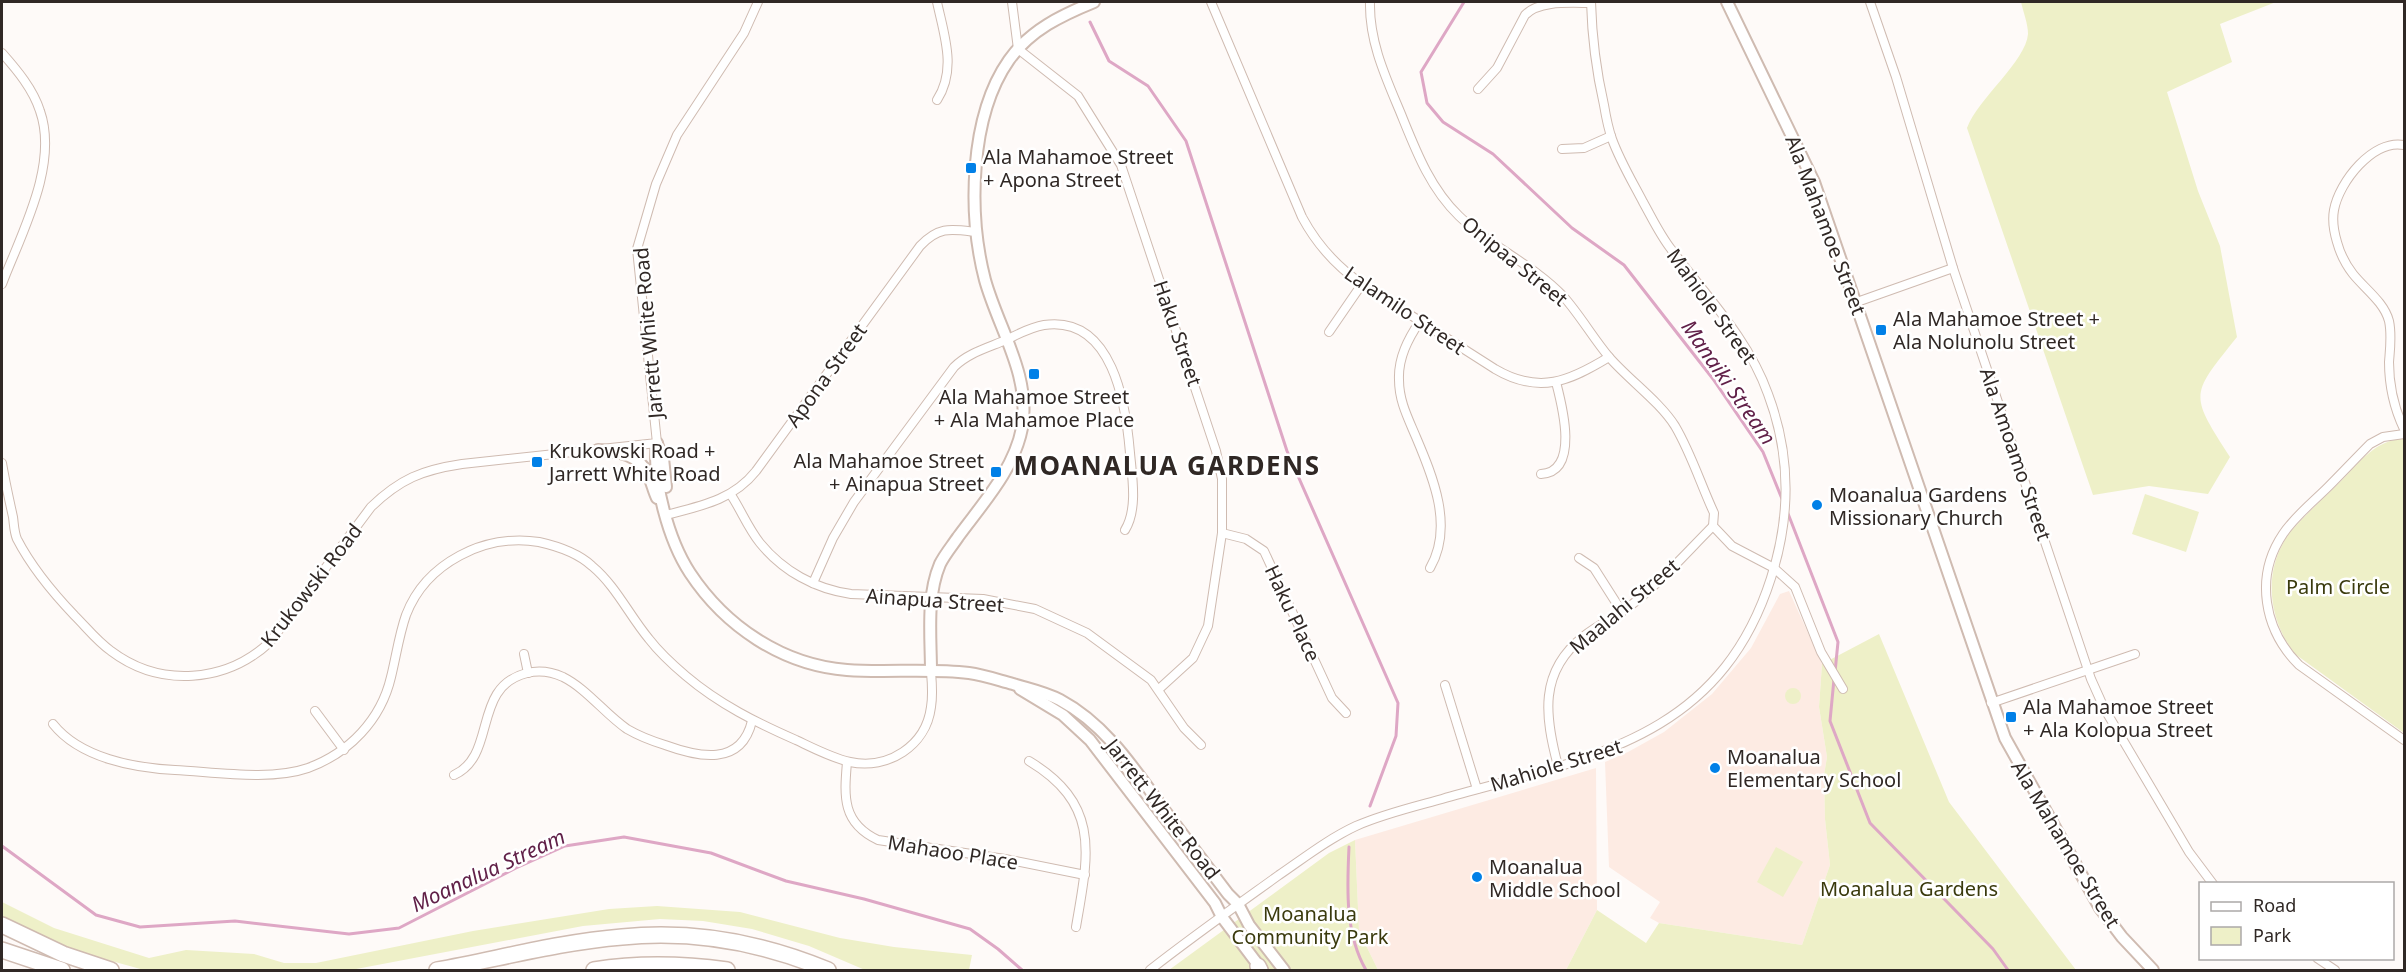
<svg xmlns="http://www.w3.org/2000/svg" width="2406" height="972" viewBox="0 0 2406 972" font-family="'Noto Sans',sans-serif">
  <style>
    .built { fill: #fdebe3 }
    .green { fill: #eef0c8 }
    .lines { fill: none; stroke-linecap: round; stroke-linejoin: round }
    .stream { stroke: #dea7c5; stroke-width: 3 }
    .street-casing { stroke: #cfbbb1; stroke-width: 10 }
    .secondary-casing { stroke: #cfbbb1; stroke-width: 14 }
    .highway-casing { stroke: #cfbbb1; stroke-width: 18 }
    .street { stroke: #fff; stroke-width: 8 }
    .secondary { stroke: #fff; stroke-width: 10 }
    .highway { stroke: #fff; stroke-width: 15 }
    .poi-dot { fill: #0180e7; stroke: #fff; stroke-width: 2 }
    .labels { text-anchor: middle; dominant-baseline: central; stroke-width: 5; stroke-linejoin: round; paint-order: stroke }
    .poi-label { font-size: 20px; fill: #302825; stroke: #fff; text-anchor: start }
    .street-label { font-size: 20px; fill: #302825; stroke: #fff }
    .park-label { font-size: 20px; fill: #3a3a0d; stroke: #fff }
    .water-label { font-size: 21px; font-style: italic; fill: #612149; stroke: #fff }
    .district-label { font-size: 26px; font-weight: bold; letter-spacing: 1.5px; fill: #302825; stroke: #fff }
  </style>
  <rect width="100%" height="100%" fill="#fefaf8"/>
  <g class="built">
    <polygon points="1789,591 1822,664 1819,707 1827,757 1824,775 1825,819 1830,865 1802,945 1659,923 1650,918 1660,902 1609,867 1605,762 1628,752 1664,732 1712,694 1751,648 1780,594"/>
    <polygon points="1596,768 1597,910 1566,970 1378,970 1359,931 1355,840"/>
  </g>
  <g class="green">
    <path d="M2021,2H2276L2220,24L2232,62L2167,92L2198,191L2220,246L2237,337C2190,396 2189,393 2230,457L2208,494L2149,486L2093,495L1967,128C1977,100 2026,61 2028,34C2028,24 2023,11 2021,2Z"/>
    <path d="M2404,439V733L2295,654C2267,618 2262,567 2292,530C2307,513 2325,497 2341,481C2360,462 2376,439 2404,439Z"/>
    <polygon points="2145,494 2199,512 2186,552 2132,534"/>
    <polygon points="1879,634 1949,802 2076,970 1566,970 1597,910 1646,943 1659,923 1802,945 1830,865 1825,819 1824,775 1827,757 1819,707 1822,664"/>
    <circle cx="1793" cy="696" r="8"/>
    <polygon points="1355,840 1359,931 1378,970 1169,970 1329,853"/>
    <polygon points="1776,847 1803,862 1783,897 1757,882"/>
    <polygon points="2,902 54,928 149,958 186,950 254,954 284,963 316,963 473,931 609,909 657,906 740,912 840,938 894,947 972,955 969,970 865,970 809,946 752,929 703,921 660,919 583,926 351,970 144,970 72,950 2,918"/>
  </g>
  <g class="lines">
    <g class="stream">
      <polyline points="1464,2 1421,72 1427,103 1443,122 1493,154 1572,228 1624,265 1713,379 1763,452 1782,499"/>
      <polyline points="1090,22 1109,61 1148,86 1186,141 1287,451 1398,703 1396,736 1370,806"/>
      <polyline points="1787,511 1838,642 1835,672"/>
      <polyline points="1834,679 1830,721 1870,823 1993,949 2008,970"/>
      <polyline points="2,846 96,915 140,927 235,921 349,934 399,928 516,868 565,846 624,837 711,853 786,881 864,899 970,929 998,949 1022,970"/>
      <path d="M1349,847C1347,888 1345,934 1366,970"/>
    </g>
    <g class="street-casing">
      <g id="street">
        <polyline points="1012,2 1018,49 1078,96 1121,165 1216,451 1222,479 1222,533 1208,626 1193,658 1159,689"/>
        <path d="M1211,2L1302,217C1317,245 1336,266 1362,284L1495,369C1539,395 1570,381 1609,357"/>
        <path d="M1370,2C1369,42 1386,78 1401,114C1416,151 1430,188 1459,216C1490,246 1532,264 1563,296C1580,315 1593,338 1609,357C1629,380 1660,402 1675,426C1691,453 1701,485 1714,513L1713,526L1732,546L1774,568L1795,587L1821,652L1843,689"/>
        <polyline points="1870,2 1896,77 1953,268 2091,679 2104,708 2189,852 2213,884"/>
        <path d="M2,53C17,70 33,89 40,111C59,165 21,234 2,284"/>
        <path d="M1478,89L1497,68L1525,15C1539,0 1571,3 1591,3"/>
        <path d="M937,100C957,69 944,35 937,2"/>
        <path d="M2404,145C2373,139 2339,182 2334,210C2332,221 2334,232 2337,242C2340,253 2346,265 2353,274C2365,289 2384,302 2389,321C2392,335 2390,349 2389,362C2389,385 2394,408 2404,429"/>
        <polyline points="1562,149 1584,148 1611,136"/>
        <polyline points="1857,302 1953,268"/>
        <path d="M1420,321C1408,339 1398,358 1399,380C1399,401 1408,418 1416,437C1433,477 1454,527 1430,568"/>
        <polyline points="1329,332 1362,284"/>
        <path d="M2404,434L2383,437L2370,444C2356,458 2342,473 2328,487C2313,502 2295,516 2283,534C2254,577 2264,630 2299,665L2404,740"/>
        <path d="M2,463C5,481 9,499 13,517C14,524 14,532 17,539C32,568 53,593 75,616C87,628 97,641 111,651C160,688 226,683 270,642L371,507C400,479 422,470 462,464L657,443L637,249L656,184L677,135L744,33L758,2"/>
        <path d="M1541,474C1580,472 1562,405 1556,382"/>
        <path d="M731,495C741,510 748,528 760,543C783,571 815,589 851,594L983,599L1035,609L1087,633L1151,680L1184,728L1201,745"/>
        <path d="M666,515C701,506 733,500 756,471L920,246C939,226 951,229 976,232"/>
        <polyline points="1222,533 1246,539 1264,551 1332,698 1346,713"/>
        <polyline points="1579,558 1594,568 1622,612"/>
        <path d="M813,583L833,538L854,502L954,367C968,353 987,348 1006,340C1018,334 1031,327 1044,325C1113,315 1126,405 1130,453C1132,476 1138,509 1125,530"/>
        <polyline points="524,654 528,673"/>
        <polyline points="1445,685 1477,789"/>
        <polyline points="1991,703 2135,654"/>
        <polyline points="315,711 344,750"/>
        <path d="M53,724C80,758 134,768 175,770C215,772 271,781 308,768C349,753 381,720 391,677C396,657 399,635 406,615C426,563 485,533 539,542C557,546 578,553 592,566C616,586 629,615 649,639C659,652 673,665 686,676C719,704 757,723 796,740C813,748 832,758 850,762C888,770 926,746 931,707C933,695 932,683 931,672"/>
        <path d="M1029,761C1102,805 1088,856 1076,927"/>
        <path d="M847,762C844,797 842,823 878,840L1005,859L1085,875"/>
        <path d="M1558,766C1545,717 1538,672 1584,636C1598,625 1615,617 1630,606C1660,583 1686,553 1713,526"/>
        <path d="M454,775C498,755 471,687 527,673C539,670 552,672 563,677C587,689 605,714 627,729C639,736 652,741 665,745C698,757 741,767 752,721"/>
        <polyline points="2317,958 2335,970"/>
        <path d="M1150,970C1192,937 1236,906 1279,875C1304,858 1328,839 1356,826C1383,814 1413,807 1442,799C1586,758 1719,741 1771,578C1791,516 1791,455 1768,394C1748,338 1706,296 1671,249C1660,235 1652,218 1643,202C1632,181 1620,161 1612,139C1608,128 1606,117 1604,105C1596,70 1592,37 1591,2"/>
      </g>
    </g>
    <g class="secondary-casing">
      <g id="secondary">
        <polyline points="1727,2 1814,182 2005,738 2100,908 2122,937 2153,970"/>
        <path d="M657,443C652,481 669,541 690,573C725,626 782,665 847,670C887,673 928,668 969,673C984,675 998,680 1013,684C1029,689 1045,692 1060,700C1105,724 1133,767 1162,807C1184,836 1206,865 1228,894L1238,904L1249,925L1284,970"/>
        <polyline points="657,444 663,458 666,487"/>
        <path d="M598,450C618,451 640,455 648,475C652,482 653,490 657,498"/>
        <path d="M931,672C931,637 926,597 940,564C945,554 952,546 958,537C982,504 1014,470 1022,428C1031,375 999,330 985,280C968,215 969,117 1009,60C1030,30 1062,15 1094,2"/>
        <polyline points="1020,689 1063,715 1090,740 1215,903 1222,917 1262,970"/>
      </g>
    </g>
    <g class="highway-casing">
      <g id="highway">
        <polyline points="2,925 63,954 111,970"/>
        <polyline points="2,950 62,970"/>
        <polyline points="1258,966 1260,970"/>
        <path d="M437,970C498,959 560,942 622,937C693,930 763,943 828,970"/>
        <path d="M594,970C638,963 683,964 727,970"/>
      </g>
    </g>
    <use href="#street" class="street"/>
    <use href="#secondary" class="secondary"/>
    <use href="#highway" class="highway"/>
  </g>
  <g class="poi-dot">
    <rect x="965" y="162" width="12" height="12" rx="3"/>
    <rect x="1875" y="324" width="12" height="12" rx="3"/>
    <rect x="1028" y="368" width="12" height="12" rx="3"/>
    <rect x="531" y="456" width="12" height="12" rx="3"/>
    <rect x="990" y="466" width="12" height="12" rx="3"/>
    <circle cx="1817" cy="505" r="6"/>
    <rect x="2005" y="711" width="12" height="12" rx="3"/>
    <circle cx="1715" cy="768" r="6"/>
    <circle cx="1477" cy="877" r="6"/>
  </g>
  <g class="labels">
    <g class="poi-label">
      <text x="983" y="156">Ala Mahamoe Street<tspan x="983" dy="23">+ Apona Street</tspan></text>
      <text x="1893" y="318">Ala Mahamoe Street +<tspan x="1893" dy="23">Ala Nolunolu Street</tspan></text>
      <text x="1034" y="396" text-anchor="middle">Ala Mahamoe Street<tspan x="1034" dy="23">+ Ala Mahamoe Place</tspan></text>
      <text x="549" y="450">Krukowski Road +<tspan x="549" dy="23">Jarrett White Road</tspan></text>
      <text x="984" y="460" text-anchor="end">Ala Mahamoe Street<tspan x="984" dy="23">+ Ainapua Street</tspan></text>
      <text x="1829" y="494">Moanalua Gardens<tspan x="1829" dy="23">Missionary Church</tspan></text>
      <text x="2023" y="706">Ala Mahamoe Street<tspan x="2023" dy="23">+ Ala Kolopua Street</tspan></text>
      <text x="1727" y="756">Moanalua<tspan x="1727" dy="23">Elementary School</tspan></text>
      <text x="1489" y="866">Moanalua<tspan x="1489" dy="23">Middle School</tspan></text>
    </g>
    <g class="street-label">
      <text transform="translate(1826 225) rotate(69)">Ala Mahamoe Street</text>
      <text transform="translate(1515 261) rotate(39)">Onipaa Street</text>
      <text transform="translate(1712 306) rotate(54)">Mahiole Street</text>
      <text transform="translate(1405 310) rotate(34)">Lalamilo Street</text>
      <text transform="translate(648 333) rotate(-95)">Jarrett White Road</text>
      <text transform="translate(1178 333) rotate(71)">Haku Street</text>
      <text transform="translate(826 375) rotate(-54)">Apona Street</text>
      <text transform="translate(2016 454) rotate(71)">Ala Amoamo Street</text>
      <text transform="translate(311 585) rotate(-52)">Krukowski Road</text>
      <text transform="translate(935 600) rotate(4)">Ainapua Street</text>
      <text transform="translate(1624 606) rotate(-40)">Maalahi Street</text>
      <text transform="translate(1293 613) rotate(65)">Haku Place</text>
      <text transform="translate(1556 765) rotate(-17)">Mahiole Street</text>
      <text transform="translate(1163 809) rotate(52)">Jarrett White Road</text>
      <text transform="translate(2066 844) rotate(59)">Ala Mahamoe Street</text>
      <text transform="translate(953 852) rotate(9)">Mahaoo Place</text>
    </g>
    <g class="park-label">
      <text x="2338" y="586">Palm Circle</text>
      <text x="1909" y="888">Moanalua Gardens</text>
      <text x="1310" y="913">Moanalua<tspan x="1310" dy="23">Community Park</tspan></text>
    </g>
    <g class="water-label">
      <text transform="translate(1729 382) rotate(55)">Manaiki Stream</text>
      <text transform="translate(488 870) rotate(-25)">Moanalua Stream</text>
    </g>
    <g class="district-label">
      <text x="1167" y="465">MOANALUA GARDENS</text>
    </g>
  </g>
  <rect width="2406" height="972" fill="none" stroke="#302825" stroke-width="6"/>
  <rect x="2199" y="882" width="195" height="78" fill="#ffffff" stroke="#aca9a8" stroke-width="1.5"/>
  <rect x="2211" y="902" width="30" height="9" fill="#ffffff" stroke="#aca9a8" stroke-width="1.5"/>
  <text x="2253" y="912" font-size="18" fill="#302825">Road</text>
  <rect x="2211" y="927" width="30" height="18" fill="#eef0c8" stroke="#aca9a8" stroke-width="1.5"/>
  <text x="2253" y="942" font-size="18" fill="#302825">Park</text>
</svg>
